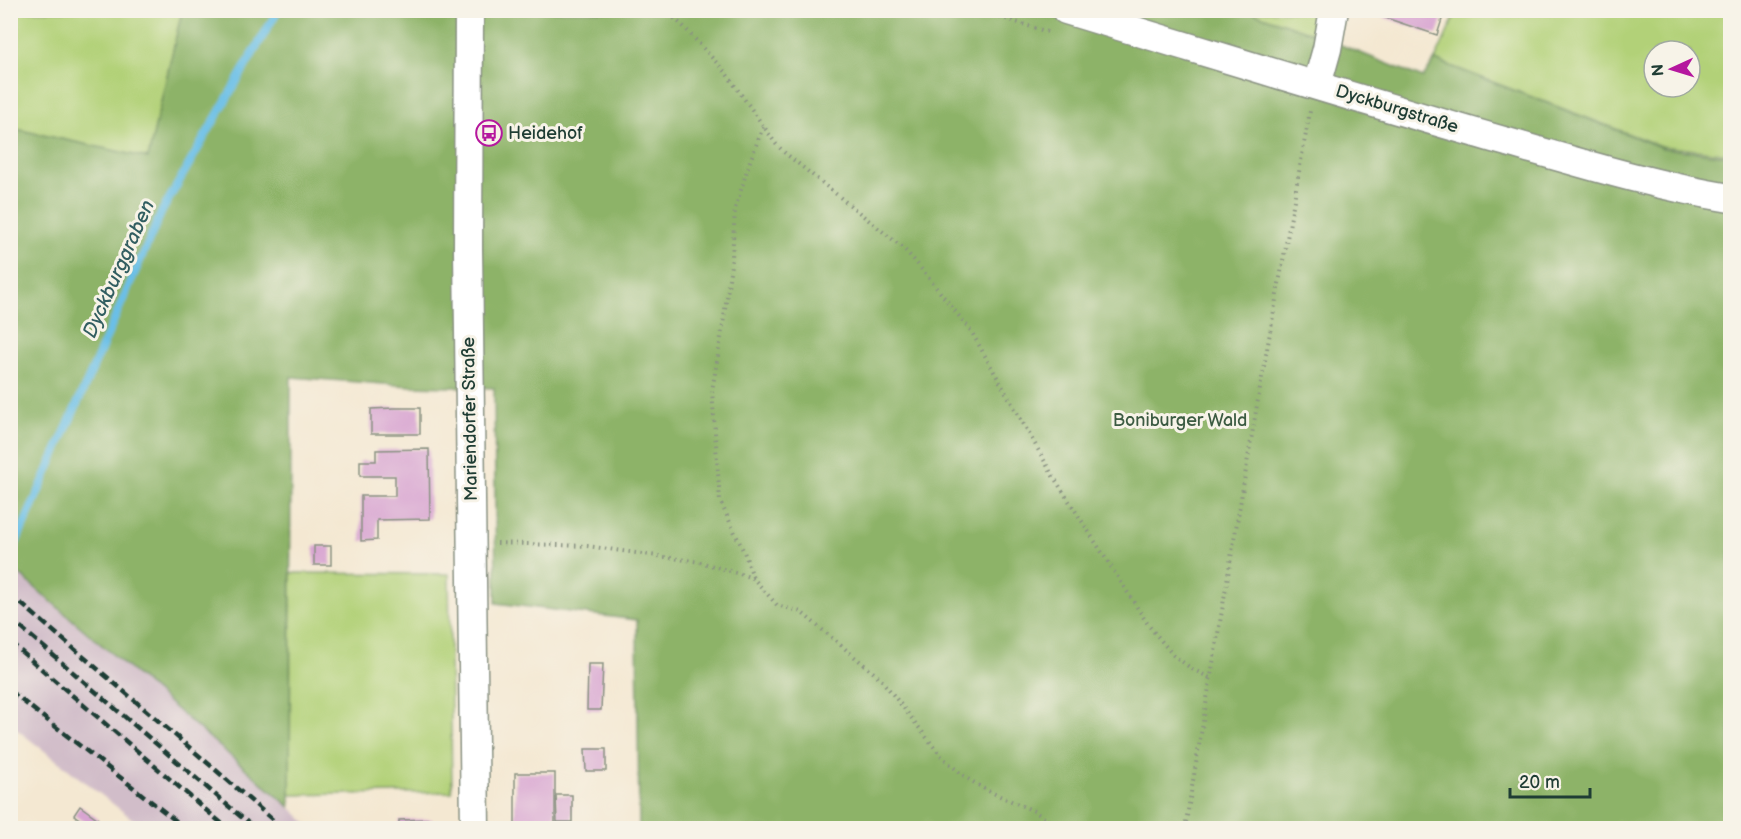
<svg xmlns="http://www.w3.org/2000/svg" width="1741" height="839" viewBox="0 0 1741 839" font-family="'Balsamiq Sans',sans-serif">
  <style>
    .industrial { fill: #d1bdc9 }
    .green { fill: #b2d178; stroke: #688756; stroke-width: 1.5; fill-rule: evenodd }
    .forest { fill: #8db368; stroke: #56784e; stroke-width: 1.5 }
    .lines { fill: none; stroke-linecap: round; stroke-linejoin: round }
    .stream { stroke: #6bbfe7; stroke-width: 8 }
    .building { fill: #d8a4d1 }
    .minor-casing { stroke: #8a9283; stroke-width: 31 }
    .path { stroke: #8a9283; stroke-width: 4; stroke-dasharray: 1.5 4.5; stroke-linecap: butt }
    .minor { stroke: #fff; stroke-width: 28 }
    .rail { stroke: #1f3d34; stroke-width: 4.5; stroke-dasharray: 9 4.5; stroke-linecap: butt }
    .labels { text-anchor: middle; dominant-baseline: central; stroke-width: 6; stroke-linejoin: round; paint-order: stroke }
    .street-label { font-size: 18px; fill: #1f3d34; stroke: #f7f3e8 }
    .poi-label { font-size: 18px; fill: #1f3d34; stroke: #f7f3e8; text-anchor: start }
    .park-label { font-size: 18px; fill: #3c5b42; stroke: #f7f3e8 }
    .water-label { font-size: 20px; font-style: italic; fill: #325e61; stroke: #f7f3e8 }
  </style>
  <rect width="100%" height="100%" fill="#f7f3e8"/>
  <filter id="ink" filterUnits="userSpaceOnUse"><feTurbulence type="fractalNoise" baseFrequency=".0167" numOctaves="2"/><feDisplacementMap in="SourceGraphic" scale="12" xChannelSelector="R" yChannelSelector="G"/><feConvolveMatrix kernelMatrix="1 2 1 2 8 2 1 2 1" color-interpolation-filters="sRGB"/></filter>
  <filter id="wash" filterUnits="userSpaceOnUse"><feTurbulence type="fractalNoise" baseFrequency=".008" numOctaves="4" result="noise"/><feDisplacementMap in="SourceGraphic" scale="24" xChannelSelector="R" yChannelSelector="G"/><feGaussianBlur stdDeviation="1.35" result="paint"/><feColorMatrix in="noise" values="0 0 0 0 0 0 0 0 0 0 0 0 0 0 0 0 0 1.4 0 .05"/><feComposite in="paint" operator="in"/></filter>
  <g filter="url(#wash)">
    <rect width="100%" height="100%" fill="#f4e8d2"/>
    <polygon class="industrial" points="10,567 290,807 312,828 144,828 11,725"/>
    <g class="green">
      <polygon points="11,11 182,11 148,158 11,128"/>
      <polygon points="1248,11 1315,11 1311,33"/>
      <path d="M1457,11H1730V154L1661,146L1435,60ZM1654,51H1690V87H1654Z"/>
      <polygon points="291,573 449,574 452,792 290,795"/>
    </g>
    <polygon class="forest" points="182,11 1248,11 1311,33 1423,78 1435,60 1663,148 1730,156 1730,828 639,828 637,620 496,603 494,388 410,386 291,377 290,807 11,567 11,128 148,158"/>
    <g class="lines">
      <polyline class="stream" points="12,552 162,211 278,10"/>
    </g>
    <g id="blocks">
      <g class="building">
        <polygon points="1379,10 1445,10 1437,35 1377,15"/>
        <polygon points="394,408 420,408 420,434 371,434 371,409"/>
        <polygon points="429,449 430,519 377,520 377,540 361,541 361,496 395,496 395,476 360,476 360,461 376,461 376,450"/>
        <rect x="314" y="546" width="17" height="19"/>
        <polygon points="588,664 603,664 601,710 587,710"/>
        <polygon points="585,749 606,749 606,771 586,771"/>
        <rect x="515" y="773" width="40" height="55"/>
        <polygon points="556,795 572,795 572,822 557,822"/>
        <polygon points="80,806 98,819 92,828 74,815"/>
        <polygon points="432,819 432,828 399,828 399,820"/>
      </g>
    </g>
  </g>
  <g filter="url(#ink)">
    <use href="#blocks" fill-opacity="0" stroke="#8a9283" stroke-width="1.5"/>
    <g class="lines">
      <g class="minor-casing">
        <g id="minor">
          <polyline points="469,10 468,248 475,828"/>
          <path d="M1066,10C1209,53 1350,97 1493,138C1571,160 1650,185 1730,198"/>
          <polyline points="1317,85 1327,49 1334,10"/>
        </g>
      </g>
      <g class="path">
        <polyline points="665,10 683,26 726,73 776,144 785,153 902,247 915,261 971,331 1053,476 1149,626 1173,655 1192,669 1210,678"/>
        <polyline points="977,10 1048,32"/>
        <polyline points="497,543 587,546 700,562 753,578 777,605 801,612 880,678 942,757 965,777 986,790 1034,811 1059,828"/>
        <polyline points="753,577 744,552 720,501 712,391 723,325 732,257 735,209 749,164 763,127"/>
        <polyline points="1185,828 1257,405 1310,111"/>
      </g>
      <use href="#minor" class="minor"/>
      <g class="rail">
        <polyline points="10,594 210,765 282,828"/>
        <polyline points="10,618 254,828"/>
        <polyline points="10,642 227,828"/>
        <polyline points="10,691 185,828"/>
      </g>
    </g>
  </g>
  <defs>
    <g id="bus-ring" transform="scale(1.35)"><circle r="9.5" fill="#f7f3e8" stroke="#b5179e" stroke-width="1.5"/><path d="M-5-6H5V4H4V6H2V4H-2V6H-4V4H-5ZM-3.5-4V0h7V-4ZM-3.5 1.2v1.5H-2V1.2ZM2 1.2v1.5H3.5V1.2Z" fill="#b5179e"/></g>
  </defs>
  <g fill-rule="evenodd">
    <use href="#bus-ring" x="489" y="133"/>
  </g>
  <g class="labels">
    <g class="street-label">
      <text transform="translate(1397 109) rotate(17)">Dyckburgstraße</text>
      <text transform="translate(470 419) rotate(-91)">Mariendorfer Straße</text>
    </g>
    <g class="poi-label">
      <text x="508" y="133">Heidehof</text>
    </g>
    <g class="park-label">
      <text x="1180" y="420">Boniburger Wald</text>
    </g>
    <g class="water-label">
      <text transform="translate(119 269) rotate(-66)">Dyckburggraben</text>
    </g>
  </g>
  <rect width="1741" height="839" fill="none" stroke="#f7f3e8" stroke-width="36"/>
  <g transform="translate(1672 69) rotate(266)"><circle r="28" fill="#f7f3e8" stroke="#a1aaa0" stroke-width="1.5"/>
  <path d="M0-4.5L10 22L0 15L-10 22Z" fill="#b5179e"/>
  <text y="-9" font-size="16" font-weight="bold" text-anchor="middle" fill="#1f3d34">N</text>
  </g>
  <path d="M1510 788v9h80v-9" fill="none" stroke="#1f3d34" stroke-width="3"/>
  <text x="1519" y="788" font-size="18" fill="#1f3d34" stroke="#f7f3e8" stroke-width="4.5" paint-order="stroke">20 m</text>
</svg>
